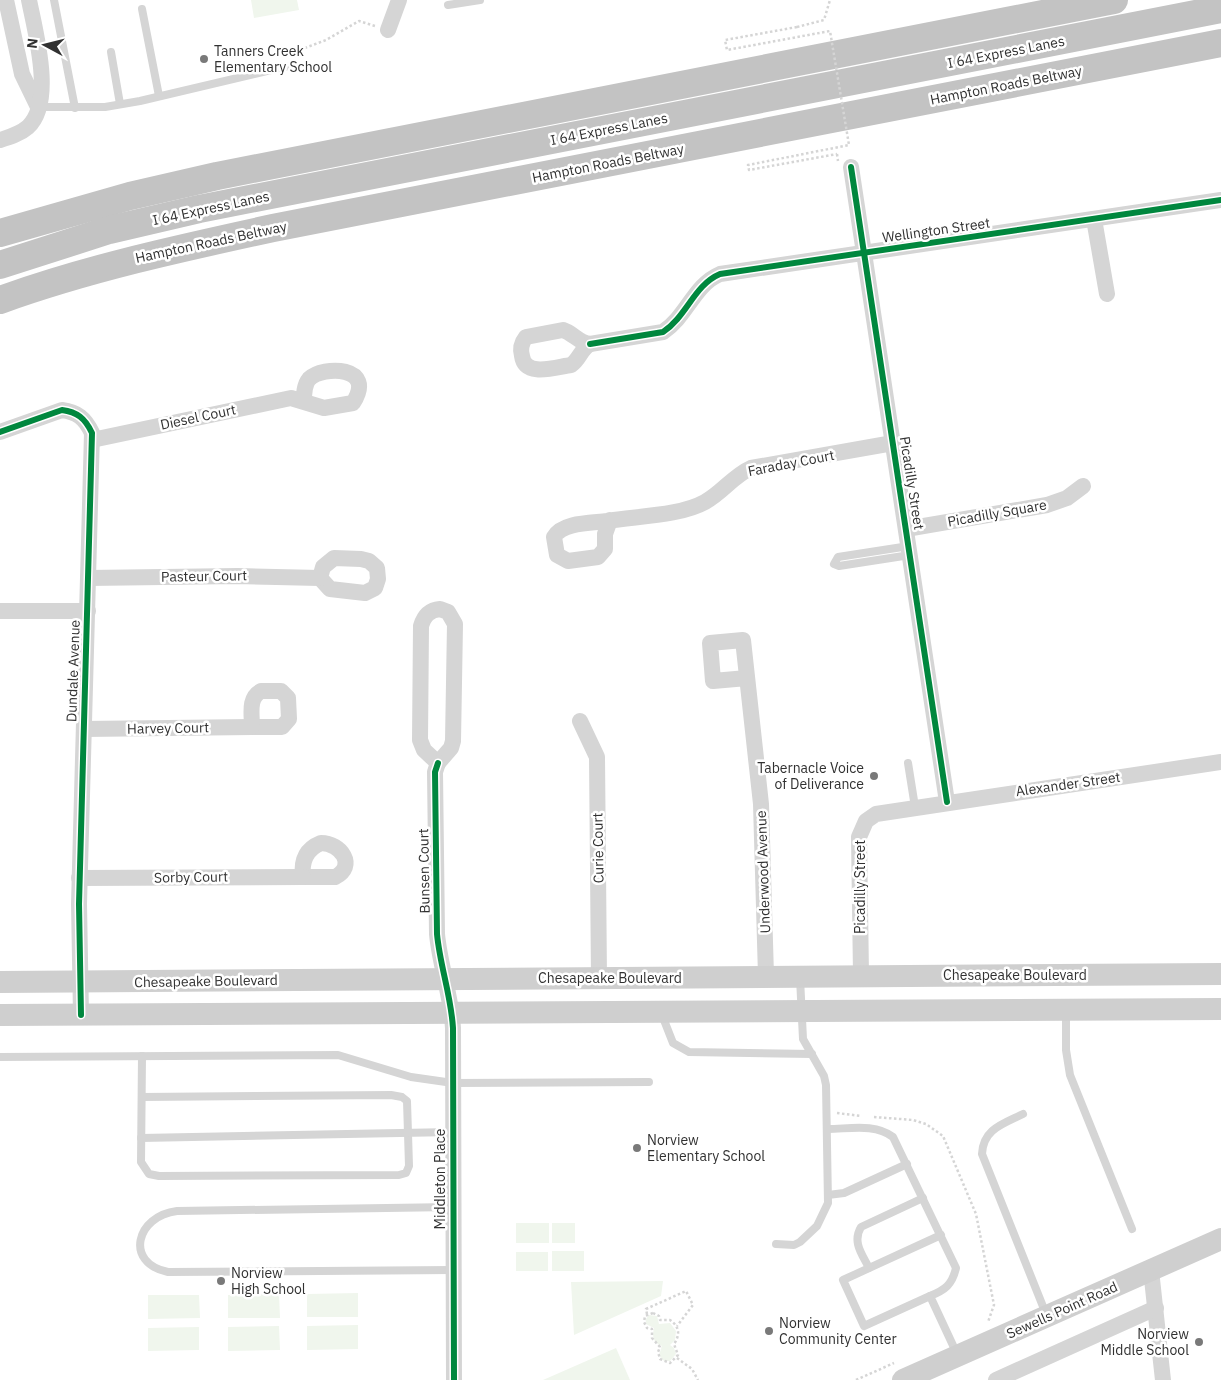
<svg xmlns="http://www.w3.org/2000/svg" width="1221" height="1380" viewBox="0 0 1221 1380" font-family="'IBM Plex Sans',sans-serif">
  <style>
    .green { fill: #f0f6ed }
    .lines { fill: none; stroke-linecap: round; stroke-linejoin: round }
    .path { stroke: #d5d5d5; stroke-width: 2.5; stroke-dasharray: 2.5 2.5; stroke-linecap: butt }
    .service { stroke: #d5d5d5; stroke-width: 8 }
    .minor { stroke: #d5d5d5; stroke-width: 16 }
    .secondary { stroke: #cfcfcf; stroke-width: 22 }
    .motorway { stroke: #c3c3c3; stroke-width: 28 }
    .path-bridge { stroke: #d5d5d5; stroke-width: 2.5; stroke-dasharray: 2.5 2.5; stroke-linecap: butt }
    .cycleway-casing { stroke: #fff; stroke-width: 9 }
    .cycleway { stroke: #00873e; stroke-width: 6 }
    .poi-dot { fill: #797979; stroke: #fff; stroke-width: 2 }
    .labels { text-anchor: middle; dominant-baseline: central; stroke-width: 5; stroke-linejoin: round; paint-order: stroke }
    .poi-label { font-size: 14px; fill: #313131; stroke: #fff; text-anchor: start }
    .street-label { font-size: 14px; fill: #313131; stroke: #fff }
  </style>
  <rect width="100%" height="100%" fill="#fff"/>
  <g class="green">
    <polygon points="251,0 297,0 299,10 254,18"/>
    <rect x="516" y="1223" width="33" height="20"/>
    <rect x="552" y="1223" width="23" height="20"/>
    <rect x="552" y="1251" width="32" height="20"/>
    <rect x="516" y="1252" width="32" height="19"/>
    <polygon points="663,1281 661,1296 574,1335 571,1282"/>
    <polygon points="358,1293 358,1317 307,1317 307,1294"/>
    <polygon points="279,1294 280,1318 228,1318 228,1295"/>
    <polygon points="148,1295 199,1295 200,1318 148,1319"/>
    <path d="M649,1315L657,1316L659,1324L670,1323L676,1331L675,1340L670,1345L674,1348L676,1354L670,1361H664L659,1355L662,1346C653,1343 652,1336 654,1328L646,1324V1319Z"/>
    <polygon points="358,1325 358,1349 307,1350 307,1326"/>
    <polygon points="279,1326 280,1350 228,1351 228,1327"/>
    <polygon points="199,1327 199,1350 148,1351 148,1328"/>
    <polygon points="616,1348 630,1380 543,1380"/>
  </g>
  <g class="lines">
    <g class="path">
      <polyline points="797,27 824,20 830,0"/>
      <polyline points="294,57 297,51 326,40 359,21 375,26"/>
      <polyline points="837,154 838,161"/>
      <polyline points="837,1113 861,1116"/>
      <polyline points="874,1117 913,1120 926,1124 943,1136 976,1214 994,1305 988,1322"/>
      <path d="M653,1313L659,1316L660,1320H670C680,1327 680,1335 674,1344L678,1355L670,1363L660,1359L658,1352L660,1347L652,1338V1329L647,1328L644,1322L645,1316Z"/>
      <polyline points="647,1314 646,1309 686,1291 693,1305 677,1326"/>
      <polyline points="677,1358 692,1369 698,1380"/>
      <polyline points="856,1380 894,1363"/>
    </g>
    <g class="service">
      <polyline points="54,0 75,108"/>
      <polyline points="448,5 480,0"/>
      <polyline points="142,9 159,96"/>
      <polyline points="111,52 120,104"/>
      <polyline points="38,107 105,107 140,101 288,66"/>
      <polyline points="909,546 838,557 834,564 839,566 910,555"/>
      <polyline points="908,763 915,807"/>
      <polyline points="1066,1011 1066,1050 1070,1075 1132,1229"/>
      <polyline points="662,1015 673,1043 689,1052 812,1054"/>
      <polyline points="0,1057 338,1055 411,1077 453,1083 649,1082"/>
      <polyline points="142,1097 391,1095 402,1097 407,1101 409,1166 406,1173 399,1175 159,1176 149,1174 141,1162 142,1056"/>
      <path d="M1023,1114C1003,1124 983,1129 982,1154L1046,1314"/>
      <path d="M828,1129C849,1129 875,1123 893,1137L956,1268C952,1285 945,1290 930,1296L957,1354"/>
      <polyline points="141,1138 453,1132"/>
      <polyline points="828,1195 844,1193 907,1164"/>
      <path d="M453,1207L177,1211C136,1216 124,1263 168,1272L453,1270"/>
      <polyline points="776,1244 794,1245 800,1242 817,1226 828,1203 826,1085 824,1076 803,1039 800,978"/>
      <path d="M869,1268C862,1254 852,1242 861,1227L923,1198"/>
      <polyline points="930,1296 864,1326 843,1280 941,1235"/>
    </g>
    <g class="minor">
      <polyline points="6,0 22,74 38,107"/>
      <polyline points="388,30 399,0"/>
      <path d="M0,140C10,137 20,134 28,127C55,102 35,31 29,0"/>
      <polyline points="851,167 947,802"/>
      <polyline points="1094,219 1107,294"/>
      <path d="M563,330C573,333 579,343 590,344C580,350 580,359 571,365C556,367 525,378 522,356C520,349 522,342 526,337Z"/>
      <path d="M590,344L663,332C687,316 694,285 720,274L1221,200"/>
      <path d="M0,432L62,410C77,412 85,418 92,433L79,904L81,1015"/>
      <path d="M92,440L291,398L324,408L353,403C377,366 323,365 309,379C304,385 304,394 304,401"/>
      <path d="M610,520L605,534V549L598,557L568,561L557,555L554,537C562,522 592,523 607,521C636,516 680,516 705,502C723,492 733,476 751,468L893,443"/>
      <polyline points="906,529 1047,505 1067,498 1083,486"/>
      <polygon points="334,558 361,559 369,561 377,568 378,579 375,588 365,593 330,589 320,578 323,567"/>
      <polyline points="88,578 238,576 320,578"/>
      <path d="M440,609L448,612L455,624L453,741L451,748L438,763L424,750L420,740L421,626C424,616 429,610 440,609Z"/>
      <polyline points="0,611 88,611"/>
      <polyline points="747,678 713,681 710,643 743,640 761,804 766,976"/>
      <path d="M261,691H281L288,698L289,719L282,727H252C252,714 248,698 261,691Z"/>
      <polyline points="580,721 597,757 599,979"/>
      <polyline points="84,729 252,727"/>
      <path d="M438,763L435,772L437,934C440,966 451,995 453,1028L454,1380"/>
      <path d="M321,843C341,843 357,866 335,877H303C301,861 306,849 321,843Z"/>
      <polyline points="79,878 303,877"/>
      <polyline points="861,975 859,837 866,821 876,814 1221,762"/>
      <polyline points="1151,1270 1163,1380"/>
      <polyline points="996,1380 1156,1308"/>
    </g>
    <g class="secondary">
      <polyline points="0,982 1221,974"/>
      <polyline points="0,1015 1221,1009"/>
      <polyline points="903,1380 1221,1239"/>
    </g>
    <g class="motorway">
      <polyline points="0,233 130,196 217,176 1114,0"/>
      <polyline points="0,265 109,230 199,209 1221,9"/>
      <path d="M0,300C89,268 181,248 273,228L1221,43"/>
    </g>
    <polyline class="path-bridge" points="797,27 725,40 727,50 830,31 849,145 748,165 749,170 837,154"/>
    <g class="cycleway-casing">
      <g id="cycleway">
        <polyline points="851,167 947,802"/>
        <path d="M590,344L663,332C687,316 694,285 720,274L1221,200"/>
        <path d="M0,432L62,410C77,412 85,418 92,433L79,904L81,1015"/>
        <path d="M438,763L435,772L437,934C440,966 451,995 453,1028L454,1380"/>
      </g>
    </g>
    <use href="#cycleway" class="cycleway"/>
  </g>
  <g class="poi-dot">
    <circle cx="204" cy="59" r="5"/>
    <circle cx="874" cy="776" r="5"/>
    <circle cx="637" cy="1148" r="5"/>
    <circle cx="221" cy="1281" r="5"/>
    <circle cx="769" cy="1331" r="5"/>
    <circle cx="1199" cy="1342" r="5"/>
  </g>
  <g class="labels">
    <g class="poi-label">
      <text x="214" y="51">Tanners Creek<tspan x="214" dy="16">Elementary School</tspan></text>
      <text x="864" y="768" text-anchor="end">Tabernacle Voice<tspan x="864" dy="16">of Deliverance</tspan></text>
      <text x="647" y="1140">Norview<tspan x="647" dy="16">Elementary School</tspan></text>
      <text x="231" y="1273">Norview<tspan x="231" dy="16">High School</tspan></text>
      <text x="779" y="1323">Norview<tspan x="779" dy="16">Community Center</tspan></text>
      <text x="1189" y="1334" text-anchor="end">Norview<tspan x="1189" dy="16">Middle School</tspan></text>
    </g>
    <g class="street-label">
      <text transform="translate(1006 52) rotate(-11)">I 64 Express Lanes</text>
      <text transform="translate(1006 85) rotate(-11)">Hampton Roads Beltway</text>
      <text transform="translate(609 129) rotate(-11)">I 64 Express Lanes</text>
      <text transform="translate(608 163) rotate(-11)">Hampton Roads Beltway</text>
      <text transform="translate(211 208) rotate(-12)">I 64 Express Lanes</text>
      <text transform="translate(936 230) rotate(-8)">Wellington Street</text>
      <text transform="translate(211 242) rotate(-12)">Hampton Roads Beltway</text>
      <text transform="translate(198 417) rotate(-12)">Diesel Court</text>
      <text transform="translate(791 463) rotate(-11)">Faraday Court</text>
      <text transform="translate(912 483) rotate(81)">Picadilly Street</text>
      <text transform="translate(997 513) rotate(-10)">Picadilly Square</text>
      <text transform="translate(204 576) rotate(-1)">Pasteur Court</text>
      <text transform="translate(73 671) rotate(-88)">Dundale Avenue</text>
      <text transform="translate(168 728) rotate(-1)">Harvey Court</text>
      <text transform="translate(1068 784) rotate(-8)">Alexander Street</text>
      <text transform="translate(598 848) rotate(-91)">Curie Court</text>
      <text transform="translate(424 871) rotate(-91)">Bunsen Court</text>
      <text transform="translate(763 872) rotate(-92)">Underwood Avenue</text>
      <text transform="translate(191 877) rotate(-1)">Sorby Court</text>
      <text transform="translate(860 887) rotate(-90)">Picadilly Street</text>
      <text x="1015" y="975">Chesapeake Boulevard</text>
      <text x="610" y="978">Chesapeake Boulevard</text>
      <text transform="translate(206 981) rotate(-1)">Chesapeake Boulevard</text>
      <text transform="translate(440 1179) rotate(-90)">Middleton Place</text>
      <text transform="translate(1062 1310) rotate(-24)">Sewells Point Road</text>
    </g>
  </g>
  <g transform="translate(45 45) rotate(277)" stroke="#ffffff" stroke-width="4" paint-order="stroke">
  <path d="M0-4L9 19L0 12L-9 19Z" fill="#313131"/>
  <text y="-8" font-size="14" font-weight="bold" text-anchor="middle" fill="#313131">N</text>
  </g>
</svg>
